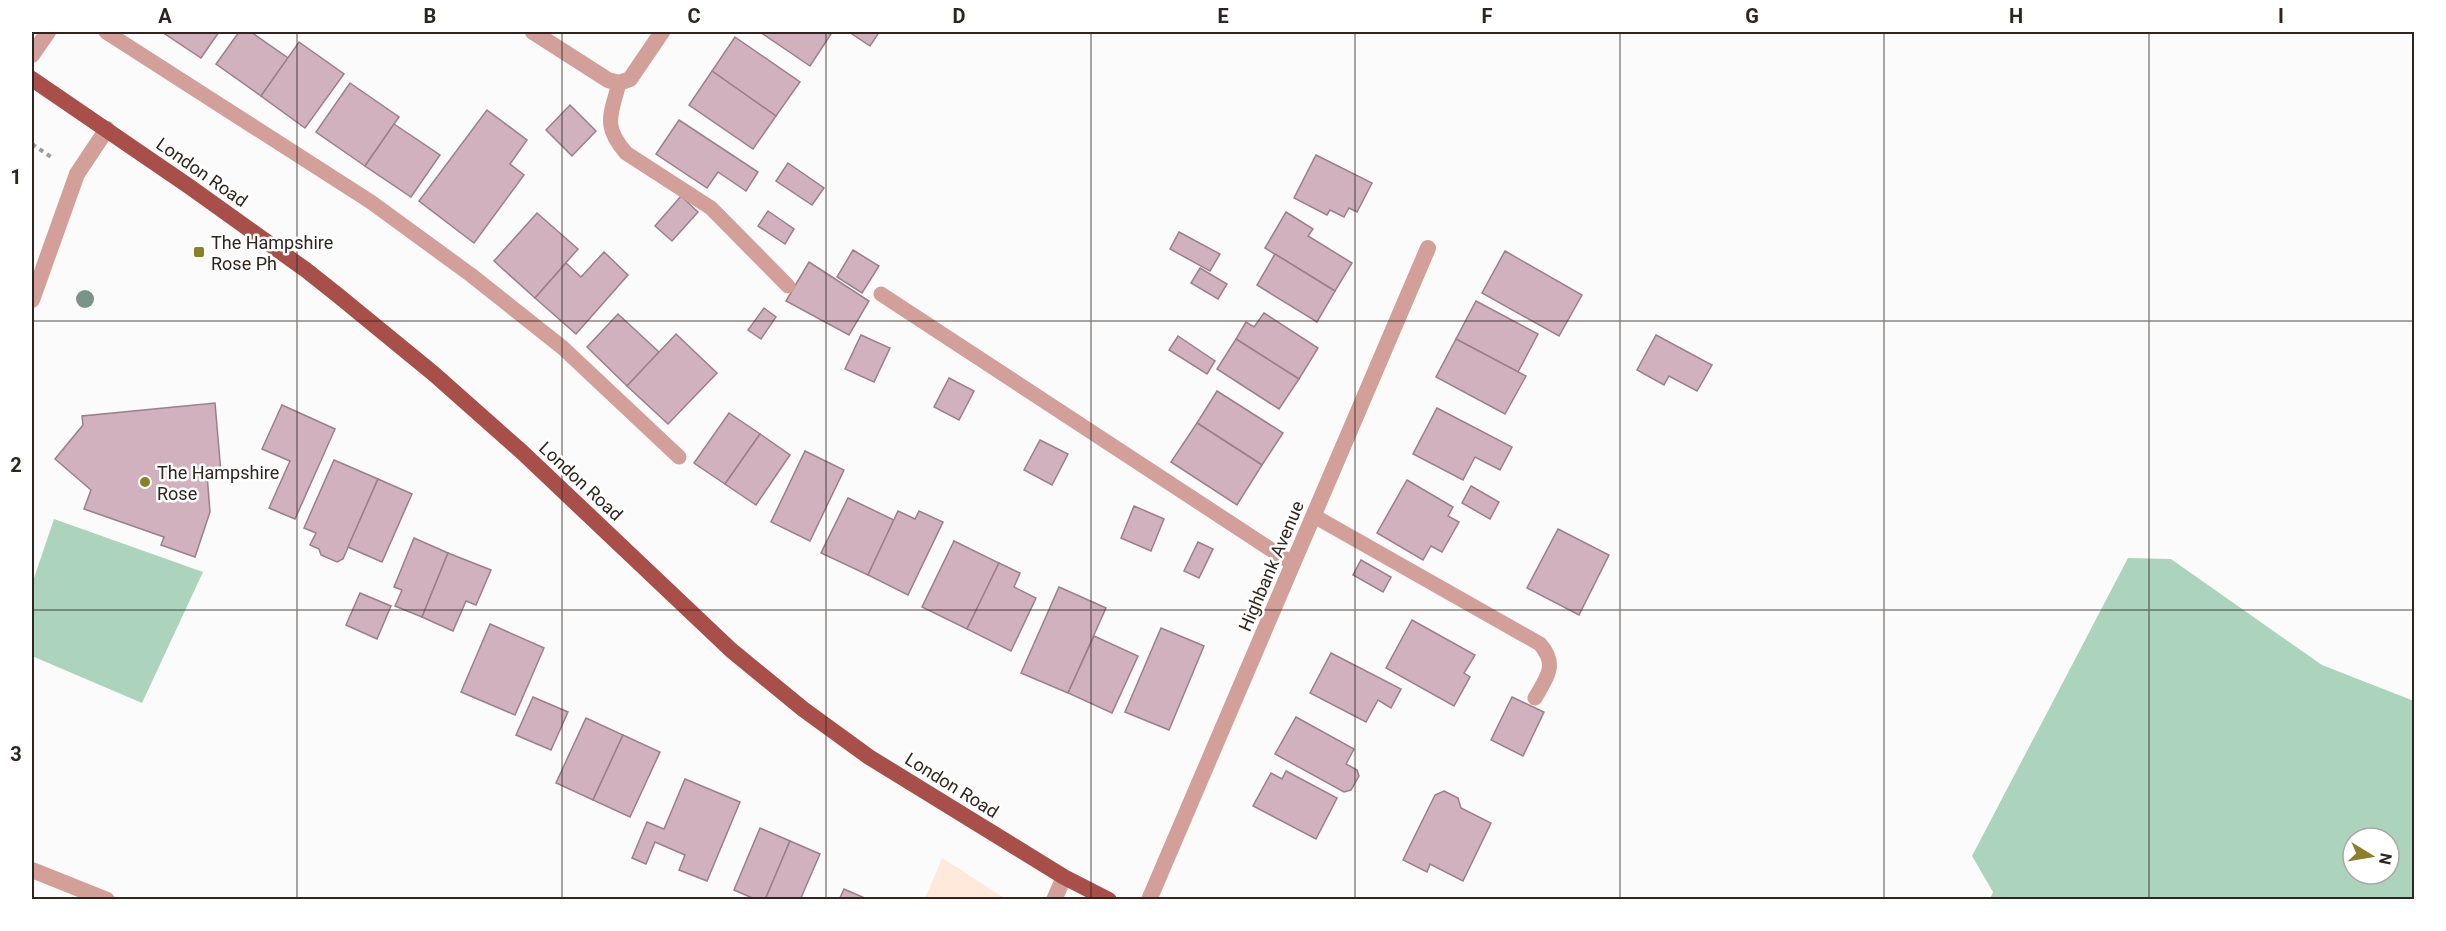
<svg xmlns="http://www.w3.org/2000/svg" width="2446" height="931" viewBox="0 0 2446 931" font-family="Roboto,sans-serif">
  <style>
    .built { fill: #fee9db }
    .green { fill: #acd4bc; fill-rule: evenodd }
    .building { fill: #d1b1be; stroke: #9c7f8b; stroke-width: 1.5 }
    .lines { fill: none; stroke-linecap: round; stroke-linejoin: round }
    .path { stroke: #a09b98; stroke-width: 4; stroke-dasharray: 4.5 4.5; stroke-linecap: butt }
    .service { stroke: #d29f99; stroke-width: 15 }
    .minor { stroke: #d29f99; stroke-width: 16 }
    .primary { stroke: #a74f48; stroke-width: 16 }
    .tree { fill: #7b9488 }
    .grid { fill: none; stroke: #2f251e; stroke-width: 1.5; stroke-opacity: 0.55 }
    .poi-dot { fill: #8c8027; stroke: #fff; stroke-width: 2 }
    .labels { text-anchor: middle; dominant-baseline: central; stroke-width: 5; stroke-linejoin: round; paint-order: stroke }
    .street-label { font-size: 18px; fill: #2f251e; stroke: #fff }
    .poi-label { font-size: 18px; fill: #2f251e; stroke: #fff; text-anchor: start }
    .neatline { fill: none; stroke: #2f251e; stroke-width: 2 }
    .grid-label { font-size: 20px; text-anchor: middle; font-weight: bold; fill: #2f251e }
  </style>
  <rect width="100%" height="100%" fill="#fbfbfb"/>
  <polygon class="built" points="942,858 1006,899 925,899"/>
  <g class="green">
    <polygon points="54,519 203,572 142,703 32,656 32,584"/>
    <path d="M2128,558L2171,559L2322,665L2414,701V899H1990L1993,892L1972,856ZM2353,838H2389V874H2353Z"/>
  </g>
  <g class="building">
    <polygon points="162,32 219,32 201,58"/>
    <polygon points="239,32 251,32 288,58 261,96 216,64"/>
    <polygon points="760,32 827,32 831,34 810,66"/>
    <polygon points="849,32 875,32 878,34 870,46"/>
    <polygon points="735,37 800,82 776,116 712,71"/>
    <polygon points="299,42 344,74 305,128 261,96"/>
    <polygon points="712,71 776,116 753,149 689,105"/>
    <polygon points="350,83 399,117 365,166 316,132"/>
    <polygon points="570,105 596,131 572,156 546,130"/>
    <polygon points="487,110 527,140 510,164 524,175 474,243 419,201"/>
    <polygon points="679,120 758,172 746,191 718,172 707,188 656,154"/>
    <polygon points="394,124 440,155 411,197 365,166"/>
    <polygon points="1316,155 1372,183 1357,212 1349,208 1344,217 1330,210 1327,215 1294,198"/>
    <polygon points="788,163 824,188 812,205 776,181"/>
    <polygon points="681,196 698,212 672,241 655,226"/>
    <polygon points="768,211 794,229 785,244 758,226"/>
    <polygon points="1286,212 1313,229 1308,236 1352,263 1335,291 1265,248"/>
    <polygon points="537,213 578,249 535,298 494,261"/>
    <polygon points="1179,232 1220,254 1210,271 1170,249"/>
    <polygon points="853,250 879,266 862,293 837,277"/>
    <polygon points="1505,251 1582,295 1559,336 1482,293"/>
    <polygon points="604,252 628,275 576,334 535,298 566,263 581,277"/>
    <polygon points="1275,254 1335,291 1317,322 1257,285"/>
    <polygon points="809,262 869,301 849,335 786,301"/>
    <polygon points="1200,268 1227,284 1218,299 1191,283"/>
    <polygon points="1476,301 1538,334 1518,372 1456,339"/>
    <polygon points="764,308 776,317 761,339 748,330"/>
    <polygon points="1264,313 1318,348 1299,379 1236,339 1246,322 1254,327"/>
    <polygon points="618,314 659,352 627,386 587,347"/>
    <polygon points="676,334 717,373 668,424 627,386"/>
    <polygon points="861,335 890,348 874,382 845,369"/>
    <polygon points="1656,335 1712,365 1697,391 1669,376 1664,385 1637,370"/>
    <polygon points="1178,336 1215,361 1207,374 1169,350"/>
    <polygon points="1236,339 1299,379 1279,409 1217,369"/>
    <polygon points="1456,339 1526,376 1505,414 1436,377"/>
    <polygon points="949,378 974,391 959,420 934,407"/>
    <polygon points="1217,391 1283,433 1262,465 1197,423"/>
    <polygon points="215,403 221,473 207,474 210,512 195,557 161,545 164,537 84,509 91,490 55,459 83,425 82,416"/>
    <polygon points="282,405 335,429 295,519 269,508 290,461 262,449"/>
    <polygon points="1437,408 1512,447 1500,470 1475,457 1463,480 1413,454"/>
    <polygon points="729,413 760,434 725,484 694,463"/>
    <polygon points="1197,423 1262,465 1237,505 1171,462"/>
    <polygon points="760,434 790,455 756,505 725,484"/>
    <polygon points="1040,440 1068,454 1052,485 1024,470"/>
    <polygon points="805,451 844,470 810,541 771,522"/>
    <polygon points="334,460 378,479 343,559 337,562 321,555 319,549 310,545 316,533 304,528"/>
    <polygon points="378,479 412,494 382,562 348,547"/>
    <polygon points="1407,480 1453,507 1448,516 1459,522 1442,552 1431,546 1423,560 1377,533"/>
    <polygon points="1471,486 1499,502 1490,519 1462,503"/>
    <polygon points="848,498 894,520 868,575 821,553"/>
    <polygon points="1134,506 1164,519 1151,551 1121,538"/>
    <polygon points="898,511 915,519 919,511 943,522 908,595 868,575"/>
    <polygon points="1558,529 1609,555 1579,615 1527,588"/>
    <polygon points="414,538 448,553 422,617 395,606 402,590 394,587"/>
    <polygon points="954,541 999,563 967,629 922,607"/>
    <polygon points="1198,542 1213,549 1199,578 1184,571"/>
    <polygon points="448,553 491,570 476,605 466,601 453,631 422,617"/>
    <polygon points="1361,560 1391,577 1383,592 1353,575"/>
    <polygon points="999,563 1020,573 1014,587 1036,598 1011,651 967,629"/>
    <polygon points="1059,587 1106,608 1068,693 1021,673"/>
    <polygon points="360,593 391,606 377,639 346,625"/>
    <polygon points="1412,620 1475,655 1464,673 1470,677 1454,706 1386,668"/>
    <polygon points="490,624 544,648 515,715 461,692"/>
    <polygon points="1161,628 1204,646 1169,730 1125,712"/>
    <polygon points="1094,636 1138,656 1112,713 1068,693"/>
    <polygon points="1331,653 1401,689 1391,708 1378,700 1366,722 1310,693"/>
    <polygon points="533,697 568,712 551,750 516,735"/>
    <polygon points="1512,697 1544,712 1523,756 1491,740"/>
    <polygon points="1296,717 1354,749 1346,764 1357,770 1359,776 1351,790 1344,792 1275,754"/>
    <polygon points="586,718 623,735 593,800 556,783"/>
    <polygon points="623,735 660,752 630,817 593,800"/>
    <polygon points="1286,771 1337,798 1316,839 1253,806 1271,773 1282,779"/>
    <polygon points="685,779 740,802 707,881 679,870 685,855 655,842 646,864 632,858 647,822 664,829"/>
    <polygon points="1444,791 1458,798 1461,808 1491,823 1463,881 1430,864 1427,872 1403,860 1435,795"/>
    <polygon points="760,828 790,841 765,900 757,900 734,890"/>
    <polygon points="790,841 820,854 800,900 765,900"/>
    <polygon points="844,889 869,900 839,900"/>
  </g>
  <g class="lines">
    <polyline class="path" points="32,144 54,159"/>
    <g class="service">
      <polyline points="106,32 371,202 471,275 563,348 679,457"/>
      <path d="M619,83C611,115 602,125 626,153L711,208L788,286"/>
      <polyline points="881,294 1293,564"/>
      <path d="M1314,516L1540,644C1558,665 1547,677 1535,698"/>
    </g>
    <g class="minor">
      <polyline points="533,32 608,80 619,83 630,79 662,32"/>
      <polyline points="32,55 48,32"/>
      <polyline points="32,300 77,174 107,129"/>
      <polyline points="32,870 107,900"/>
      <polyline points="1054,900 1064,877"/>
      <polyline points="1149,900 1428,248"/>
    </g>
    <polyline class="primary" points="32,79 190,187 306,270 340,297 434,374 522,452 731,650 803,709 869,757 1064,877 1109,900"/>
  </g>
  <circle class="tree" cx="85" cy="299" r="9"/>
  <path class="grid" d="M297,32V900M562,32V900M826,32V900M1091,32V900M1355,32V900M1620,32V900M1884,32V900M2149,32V900M32,321H2414M32,610H2414"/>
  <g class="poi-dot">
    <rect x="193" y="246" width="12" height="12" rx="3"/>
    <circle cx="145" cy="482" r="6"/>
  </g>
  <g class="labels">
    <g class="street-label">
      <text transform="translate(202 172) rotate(35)">London Road</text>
      <text transform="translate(581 481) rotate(43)">London Road</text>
      <text transform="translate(1271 566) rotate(-67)">Highbank Avenue</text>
      <text transform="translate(952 785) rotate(32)">London Road</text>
    </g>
    <g class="poi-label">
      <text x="211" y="242">The Hampshire<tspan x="211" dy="21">Rose Ph</tspan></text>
      <text x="157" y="472">The Hampshire<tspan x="157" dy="21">Rose</tspan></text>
    </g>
  </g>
  <rect width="2446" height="931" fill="none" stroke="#ffffff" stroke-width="66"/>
  <g transform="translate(2371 856) rotate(101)"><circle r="28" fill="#ffffff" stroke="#aca8a5" stroke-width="1.5"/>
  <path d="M0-4.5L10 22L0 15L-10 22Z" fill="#8c8027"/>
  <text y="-9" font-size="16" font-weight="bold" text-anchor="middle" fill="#2f251e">N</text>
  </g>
  <rect x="33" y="33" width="2380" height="865" class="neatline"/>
  <g class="grid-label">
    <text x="165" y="23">A</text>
    <text x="430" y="23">B</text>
    <text x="694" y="23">C</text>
    <text x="959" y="23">D</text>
    <text x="1223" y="23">E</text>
    <text x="1487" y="23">F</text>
    <text x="1752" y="23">G</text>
    <text x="2016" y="23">H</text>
    <text x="2281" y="23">I</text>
    <text x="16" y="184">1</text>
    <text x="16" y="472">2</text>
    <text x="16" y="761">3</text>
  </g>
</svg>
